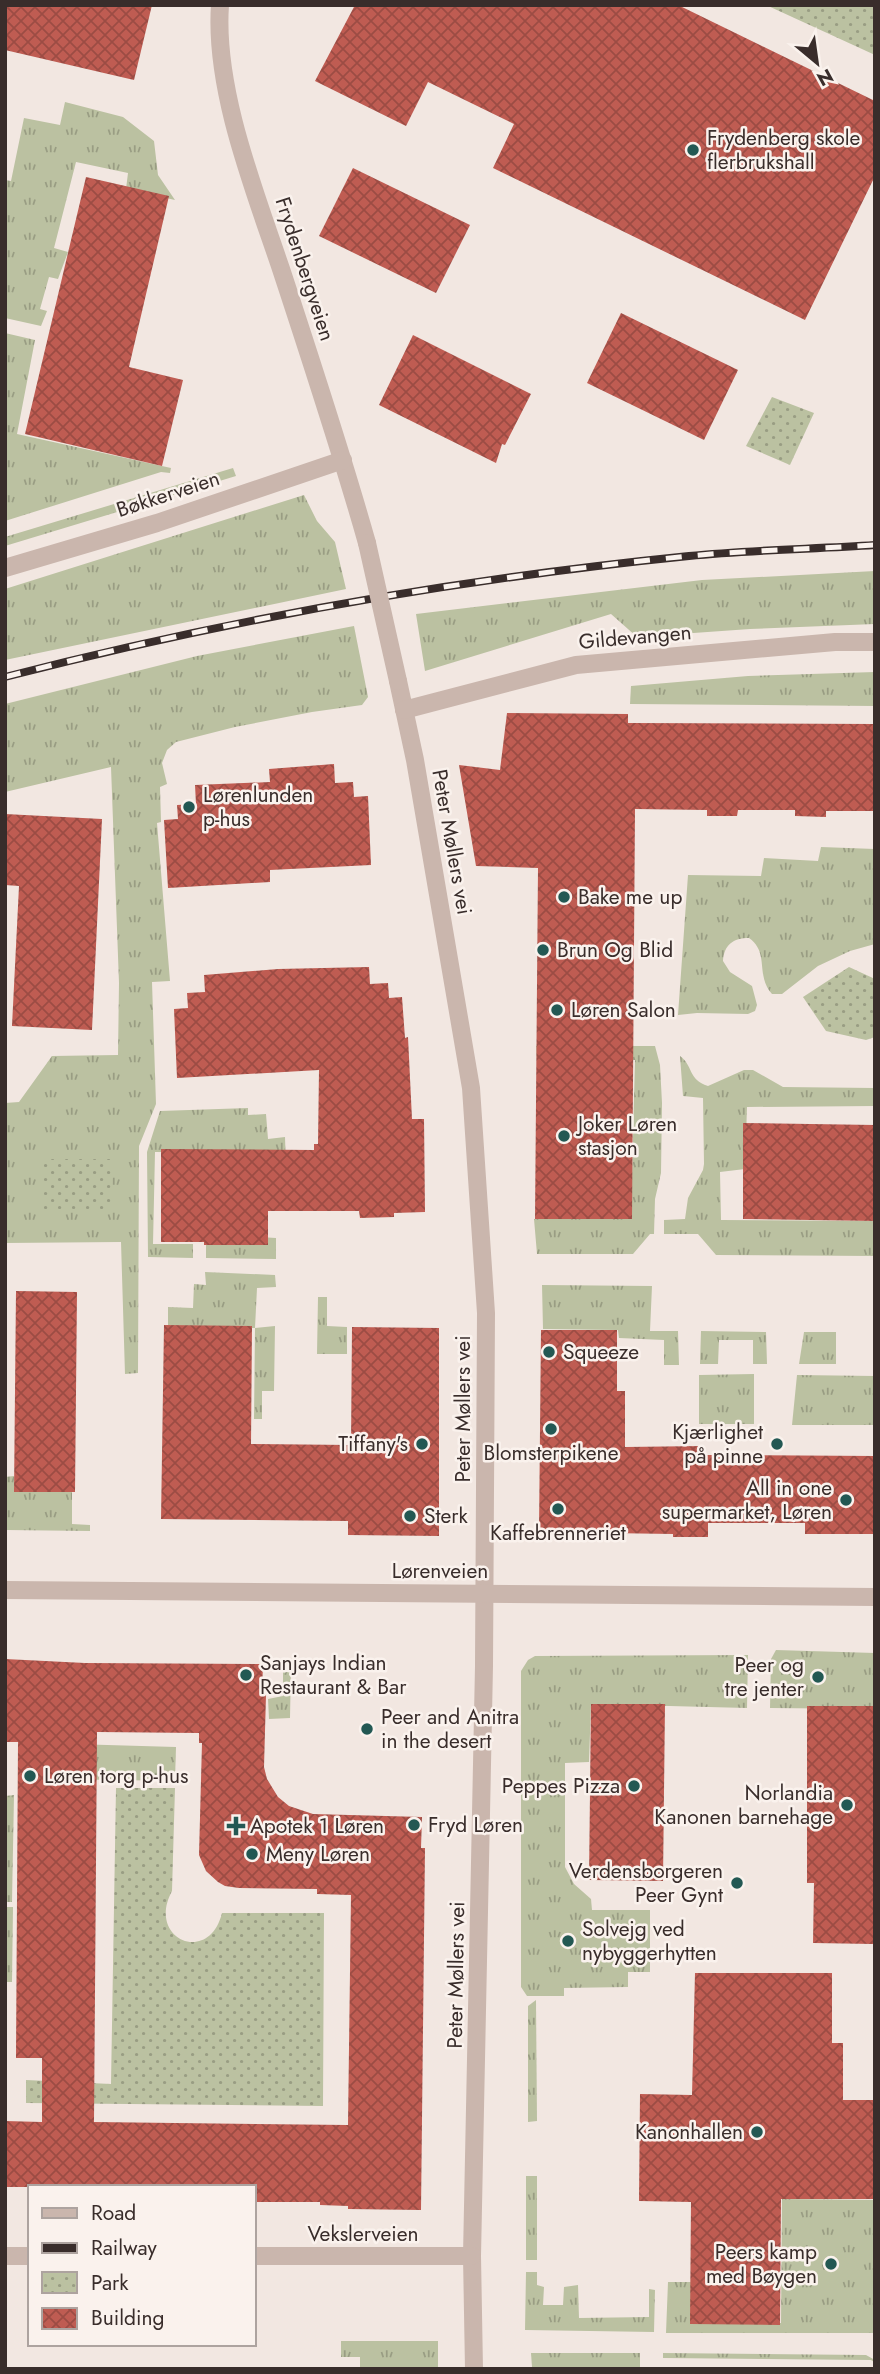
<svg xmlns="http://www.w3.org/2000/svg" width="880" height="2374" viewBox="0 0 880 2374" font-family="Jost,sans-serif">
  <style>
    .grass { fill: url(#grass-tufts) }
    .park { fill: url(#park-dots) }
    .building { fill: url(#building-cross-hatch); fill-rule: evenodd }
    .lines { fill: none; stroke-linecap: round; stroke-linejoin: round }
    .minor { stroke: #cab6ad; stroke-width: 18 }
    .tertiary { stroke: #cab6ad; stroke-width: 18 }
    .rail-casing { stroke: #392d2b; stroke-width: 8 }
    .rail { stroke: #faf2ed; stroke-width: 5; stroke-dasharray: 16; stroke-linecap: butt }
    .minor-bridge { stroke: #cab6ad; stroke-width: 18 }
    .poi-dot { fill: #235853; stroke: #faf2ed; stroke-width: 2.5 }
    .labels { text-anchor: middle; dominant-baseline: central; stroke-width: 5; stroke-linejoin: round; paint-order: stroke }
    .poi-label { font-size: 21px; fill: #392d2b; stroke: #faf2ed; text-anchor: start }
    .street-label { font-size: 21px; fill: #392d2b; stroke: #faf2ed }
  </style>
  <defs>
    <pattern id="grass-tufts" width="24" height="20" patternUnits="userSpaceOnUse" patternTransform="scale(1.75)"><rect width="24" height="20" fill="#bbc1a1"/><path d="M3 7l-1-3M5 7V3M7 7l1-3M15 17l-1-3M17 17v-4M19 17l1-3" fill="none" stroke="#999d83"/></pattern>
    <pattern id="park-dots" width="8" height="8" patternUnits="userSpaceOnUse" patternTransform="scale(1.75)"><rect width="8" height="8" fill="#bbc1a1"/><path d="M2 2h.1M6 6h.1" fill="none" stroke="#999d83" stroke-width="1.8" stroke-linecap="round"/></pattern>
    <pattern id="building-cross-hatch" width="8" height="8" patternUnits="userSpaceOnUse" patternTransform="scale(1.75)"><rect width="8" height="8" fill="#bf5c52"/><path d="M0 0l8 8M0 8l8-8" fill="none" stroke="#9c4c44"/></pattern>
  </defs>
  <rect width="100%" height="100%" fill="#f2e7e1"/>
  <g class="grass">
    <polygon points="65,102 123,117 154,141 158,175 175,200 126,189 128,173 76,162 54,248 68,252 58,279 49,277 40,309 47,311 41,326 5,318 5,180 11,181 24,118 60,125"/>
    <polygon points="5,333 35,340 17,434 171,468 170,473 161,472 5,521"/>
    <polygon points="233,468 236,476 5,546 5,537"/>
    <polygon points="304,495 317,521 335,542 346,589 5,660 5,589"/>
    <polygon points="875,571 875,624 750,629 637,637 611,614 425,671 416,614 702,580"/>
    <polygon points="354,626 368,697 362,705 312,712 235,727 176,742 167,750 162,763 167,784 160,787 161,822 157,823 170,981 152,982 156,1104 139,1146 138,1373 125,1374 121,1242 5,1243 5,1103 19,1102 52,1056 118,1055 119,983 111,767 5,792 5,704 197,656"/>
    <polygon points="875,672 875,706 630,704 631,686 748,676"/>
    <path d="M821,847L875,849V944L850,951L818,966L782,994H772C755,975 770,953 749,938C733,938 724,945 723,961L730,972L752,986L757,1005L755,1011L748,1014L697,1013L678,1015L688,875L761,876L764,858L818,861Z"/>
    <polygon points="536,1046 655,1046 660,1065 662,1103 661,1173 655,1199 654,1234 650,1234 633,1254 537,1254 534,1219 631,1215 635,1060 537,1060"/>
    <path d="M680,1056C693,1065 688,1080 708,1086L744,1070H753L783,1087L875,1088V1106L747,1107L745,1169L720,1172L721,1220L875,1221V1256L716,1255L698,1234H664V1220L685,1219L688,1198L703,1170L704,1164L703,1098L683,1096Z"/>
    <polygon points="248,1108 248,1115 266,1114 268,1139 285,1137 287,1198 275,1199 275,1211 260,1210 261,1153 155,1152 153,1244 193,1244 193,1258 148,1257 147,1152 160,1111"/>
    <polygon points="260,1237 276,1238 276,1259 206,1258 206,1245 259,1245"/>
    <polygon points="205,1272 275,1275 276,1287 257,1288 255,1328 275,1326 274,1391 262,1391 262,1419 254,1419 255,1328 168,1327 168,1307 193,1308 194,1284 206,1285"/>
    <polygon points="542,1285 652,1286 650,1331 678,1331 679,1365 664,1365 664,1340 619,1338 618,1330 543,1329"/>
    <polygon points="318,1297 327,1297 327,1326 347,1327 347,1354 317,1354"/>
    <polygon points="701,1331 766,1332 767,1364 753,1364 753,1340 719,1340 718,1364 700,1364"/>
    <polygon points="804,1332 836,1332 836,1364 799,1364"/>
    <polygon points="754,1374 754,1424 699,1424 699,1375"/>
    <polygon points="797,1375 875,1376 875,1425 792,1425"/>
    <polygon points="14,1476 15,1492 72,1492 72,1524 90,1525 90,1531 5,1530 5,1477"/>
    <polygon points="776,1650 875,1653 875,1709 770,1708 771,1659"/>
    <polygon points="748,1655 747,1708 591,1704 589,1762 565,1763 565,1867 574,1884 591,1899 592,1910 650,1910 650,1972 628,1972 628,1987 564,1988 564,1996 527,1996 521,1987 521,1671 528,1660 535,1656"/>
    <polygon points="291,1664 290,1718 269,1719 268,1699 283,1696 283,1665"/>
    <polygon points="73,1744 176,1747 175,1781 56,1779"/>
    <polygon points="14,1795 12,1902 5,1902 5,1796"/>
    <polygon points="5,1907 13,1907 12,1982 5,1982"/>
    <polygon points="536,2000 537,2121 528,2122 528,2006"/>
    <rect x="526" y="2176" width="11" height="84"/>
    <polygon points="782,2199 875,2200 875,2333 666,2333 668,2282 693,2282 693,2323 781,2323"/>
    <polygon points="526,2272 537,2272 537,2285 544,2287 543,2305 563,2305 564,2287 578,2285 579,2318 649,2317 649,2289 655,2290 654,2332 525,2330"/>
    <polygon points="341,2341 438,2341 438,2369 360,2369 360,2357 341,2357"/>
    <polygon points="531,2353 640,2353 640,2367 532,2367"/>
    <polygon points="663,2353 866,2355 875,2360 875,2369 874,2362 871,2360 663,2358"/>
  </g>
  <g class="park">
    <polygon points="766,5 875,5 875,55"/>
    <polygon points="772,397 814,413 790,465 746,446"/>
    <polygon points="849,967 875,979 875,1037 866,1040 826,1031 803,997"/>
    <polygon points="43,1159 114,1159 110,1209 43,1209"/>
    <path d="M116,1788H175L172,1891C146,1939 209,1966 222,1913H324L323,2106L26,2103V2080L111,2084Z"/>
  </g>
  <g class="building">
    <polygon points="5,5 152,5 134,80 5,50"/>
    <polygon points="355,5 678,5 875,101 875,176 805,320 493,168 514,124 428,82 406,126 315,81"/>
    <polygon points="353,168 470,225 436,293 319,236"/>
    <polygon points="86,177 169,196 129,367 183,380 162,466 25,434"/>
    <polygon points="621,313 738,370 704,440 587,383"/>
    <polygon points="413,335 531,394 505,445 502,444 496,463 379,405"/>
    <polygon points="507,713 628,714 628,723 875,724 875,811 826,811 826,817 795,816 795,810 738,810 737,816 707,816 707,810 635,809 632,1219 535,1219 538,868 476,866 459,765 500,770"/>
    <polygon points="334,764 335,783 353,782 354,797 368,796 371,865 270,870 270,882 168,888 164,820 178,819 177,805 196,804 195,785 270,782 269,769"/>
    <polygon points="5,814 102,819 92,1030 12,1026 19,886 5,885"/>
    <polygon points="369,967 370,984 388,983 389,998 402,997 405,1038 408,1037 412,1119 424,1119 425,1212 394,1213 394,1217 360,1218 359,1211 268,1211 268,1245 204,1245 204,1242 161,1242 161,1149 314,1150 314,1144 318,1144 319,1070 177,1078 174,1009 188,1008 187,993 205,992 204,975 278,969"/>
    <polygon points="743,1123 875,1125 875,1221 743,1219"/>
    <polygon points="16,1291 77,1292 75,1492 14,1492"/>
    <polygon points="164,1325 252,1326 251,1444 351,1445 352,1327 439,1328 439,1536 348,1535 348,1521 161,1519"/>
    <polygon points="541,1330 617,1330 617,1391 625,1391 625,1447 703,1446 703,1455 875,1456 875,1534 805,1534 805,1523 708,1523 708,1537 673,1537 673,1534 539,1532"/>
    <path d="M5,1659L85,1663L263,1664L262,1694L266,1695L264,1767L267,1779L278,1797L289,1806L313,1814L422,1817L421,1848H425L421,2210L348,2209V2206L320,2205V2202H254V2187H5V2121L42,2122V2058H16L18,1742H5ZM97,1732L199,1733V1743H202L199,1855L206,1871L218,1882L225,1886L239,1888L317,1889V1894L351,1895L348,2125L94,2122Z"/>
    <polygon points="591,1704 665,1704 663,1881 589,1880"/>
    <polygon points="807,1706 875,1706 873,1944 813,1943 814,1883 807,1883"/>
    <polygon points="695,1973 832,1973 832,2043 843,2043 843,2100 875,2100 875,2199 781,2199 780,2325 690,2324 691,2202 639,2201 640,2094 692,2095"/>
  </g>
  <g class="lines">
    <g class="minor">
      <path d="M220,5C214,89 254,189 281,269C311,360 341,451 367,543"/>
      <polyline points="5,568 157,523 343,460"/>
      <polyline points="398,681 415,760 471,1088 486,1313 484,1666 472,2256 474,2369"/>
      <polyline points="404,710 576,665 835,642 875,642"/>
      <polyline points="5,2256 30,2256"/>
      <polyline points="254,2256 472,2256"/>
    </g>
    <polyline class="tertiary" points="5,1590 875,1597"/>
    <g class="rail-casing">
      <path id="rail" d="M5,677C230,619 458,579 689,556C751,550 813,549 875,545"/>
    </g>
    <use href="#rail" class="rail"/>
    <polyline class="minor-bridge" points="367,543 398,681"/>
  </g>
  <g class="poi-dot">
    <circle cx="693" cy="150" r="7"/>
    <circle cx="189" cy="807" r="7"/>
    <circle cx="564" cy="897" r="7"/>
    <circle cx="543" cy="950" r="7"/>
    <circle cx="557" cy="1010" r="7"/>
    <circle cx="564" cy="1136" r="7"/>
    <circle cx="549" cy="1352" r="7"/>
    <circle cx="551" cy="1429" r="7"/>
    <circle cx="422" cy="1444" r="7"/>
    <circle cx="777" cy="1444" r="7"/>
    <circle cx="846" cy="1500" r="7"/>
    <circle cx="558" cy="1509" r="7"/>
    <circle cx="410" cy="1516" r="7"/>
    <circle cx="246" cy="1675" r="7"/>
    <circle cx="818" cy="1677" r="7"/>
    <circle cx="367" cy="1729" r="7"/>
    <circle cx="30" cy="1776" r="7"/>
    <circle cx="634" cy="1786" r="7"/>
    <circle cx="847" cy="1805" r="7"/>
    <circle cx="414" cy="1825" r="7"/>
    <path d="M232.5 1815.5h7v7h7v7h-7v7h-7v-7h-7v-7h7z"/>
    <circle cx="252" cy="1854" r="7"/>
    <circle cx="737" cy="1883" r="7"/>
    <circle cx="568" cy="1941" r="7"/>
    <circle cx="757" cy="2132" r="7"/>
    <circle cx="831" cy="2264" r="7"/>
  </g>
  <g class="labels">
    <g class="poi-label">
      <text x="707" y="138">Frydenberg skole<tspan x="707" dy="24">flerbrukshall</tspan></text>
      <text x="203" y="795">Lørenlunden<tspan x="203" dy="24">p-hus</tspan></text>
      <text x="578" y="897">Bake me up</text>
      <text x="557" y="950">Brun Og Blid</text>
      <text x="571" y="1010">Løren Salon</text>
      <text x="578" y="1124">Joker Løren<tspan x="578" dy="24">stasjon</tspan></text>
      <text x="563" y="1352">Squeeze</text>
      <text x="763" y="1432" text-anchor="end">Kjærlighet<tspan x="763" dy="24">på pinne</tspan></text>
      <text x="408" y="1444" text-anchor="end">Tiffany's</text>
      <text x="551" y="1453" text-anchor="middle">Blomsterpikene</text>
      <text x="832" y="1488" text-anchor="end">All in one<tspan x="832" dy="24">supermarket, Løren</tspan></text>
      <text x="424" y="1516">Sterk</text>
      <text x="558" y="1533" text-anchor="middle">Kaffebrenneriet</text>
      <text x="260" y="1663">Sanjays Indian<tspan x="260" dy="24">Restaurant &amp; Bar</tspan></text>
      <text x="804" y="1665" text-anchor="end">Peer og<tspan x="804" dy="24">tre jenter</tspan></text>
      <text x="381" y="1717">Peer and Anitra<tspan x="381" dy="24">in the desert</tspan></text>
      <text x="44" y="1776">Løren torg p-hus</text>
      <text x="620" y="1786" text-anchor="end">Peppes Pizza</text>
      <text x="833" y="1793" text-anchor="end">Norlandia<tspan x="833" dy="24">Kanonen barnehage</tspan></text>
      <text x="428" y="1825">Fryd Løren</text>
      <text x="250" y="1826">Apotek 1 Løren</text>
      <text x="266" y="1854">Meny Løren</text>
      <text x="723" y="1871" text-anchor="end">Verdensborgeren<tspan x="723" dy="24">Peer Gynt</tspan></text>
      <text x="582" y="1929">Solvejg ved<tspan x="582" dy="24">nybyggerhytten</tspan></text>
      <text x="743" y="2132" text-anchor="end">Kanonhallen</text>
      <text x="817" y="2252" text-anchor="end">Peers kamp<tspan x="817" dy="24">med Bøygen</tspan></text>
    </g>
    <g class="street-label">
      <text transform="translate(305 269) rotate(72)">Frydenbergveien</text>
      <text transform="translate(168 494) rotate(-18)">Bøkkerveien</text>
      <text transform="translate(635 637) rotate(-5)">Gildevangen</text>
      <text transform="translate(452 842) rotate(80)">Peter Møllers vei</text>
      <text transform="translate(463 1409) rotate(-90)">Peter Møllers vei</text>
      <text x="440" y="1571">Lørenveien</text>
      <text transform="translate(456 1975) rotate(-89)">Peter Møllers vei</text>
      <text x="363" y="2234">Vekslerveien</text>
    </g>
  </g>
  <rect width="880" height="2374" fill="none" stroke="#392d2b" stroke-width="14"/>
  <rect x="28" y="2185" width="228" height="161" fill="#faf2ed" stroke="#ada39f" stroke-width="2"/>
  <rect x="42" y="2208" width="35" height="10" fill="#cab6ad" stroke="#ada39f" stroke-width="2"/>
  <text x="91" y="2220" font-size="21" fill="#392d2b">Road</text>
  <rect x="42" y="2243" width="35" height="10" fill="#392d2b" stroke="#ada39f" stroke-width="2"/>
  <text x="91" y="2255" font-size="21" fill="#392d2b">Railway</text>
  <rect x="42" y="2272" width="35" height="21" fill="url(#park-dots)" stroke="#ada39f" stroke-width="2"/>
  <text x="91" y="2290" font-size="21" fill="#392d2b">Park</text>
  <rect x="42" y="2308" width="35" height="21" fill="url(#building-cross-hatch)" stroke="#ada39f" stroke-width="2"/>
  <text x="91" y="2325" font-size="21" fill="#392d2b">Building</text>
  <g transform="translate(817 63) rotate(151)" stroke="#faf2ed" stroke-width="5" paint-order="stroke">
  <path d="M0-5L12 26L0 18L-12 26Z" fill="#392d2b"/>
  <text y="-10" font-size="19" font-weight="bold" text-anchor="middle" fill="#392d2b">N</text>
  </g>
</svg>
